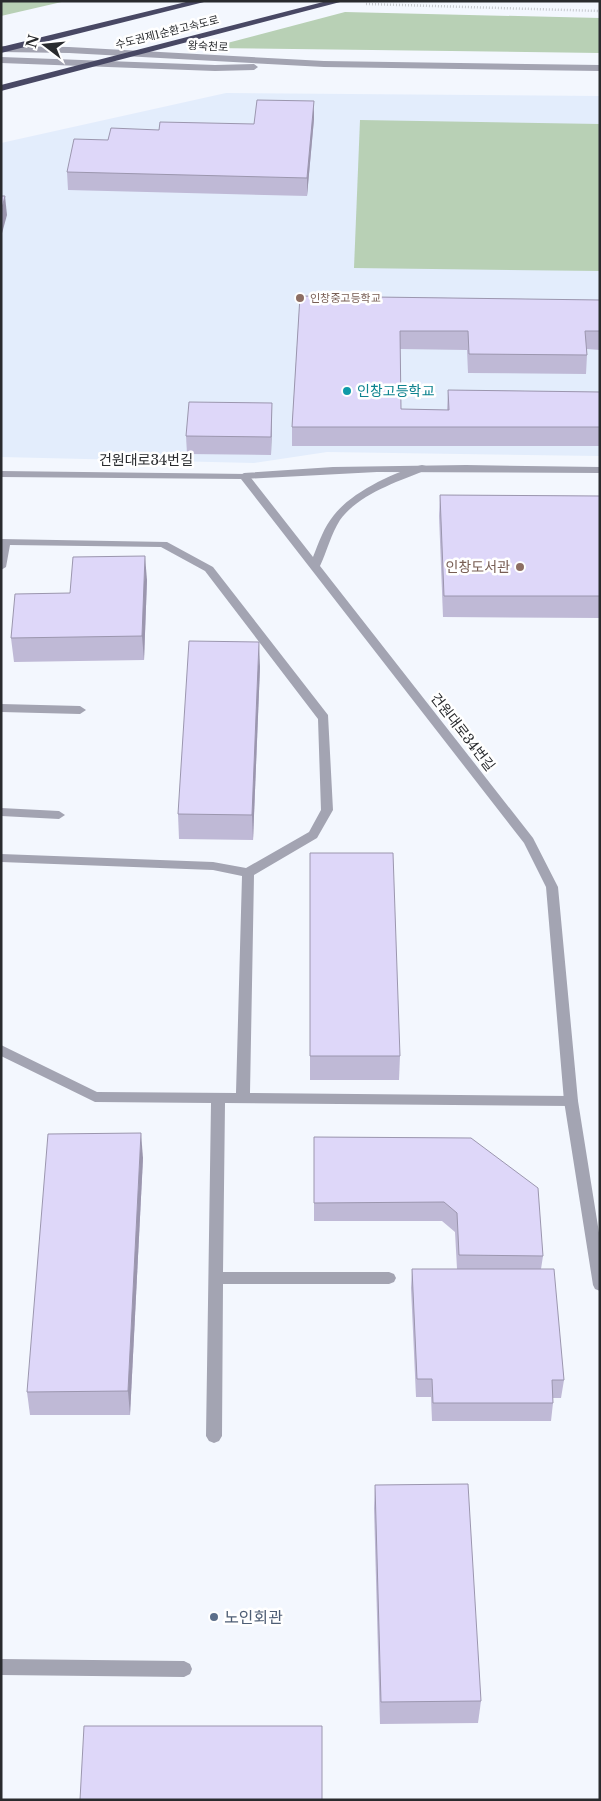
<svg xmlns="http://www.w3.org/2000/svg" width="601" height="1801" viewBox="0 0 601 1801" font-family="'Libre Baskerville','Noto Sans KR',serif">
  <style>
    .built { fill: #e3edfc }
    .green { fill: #b8d0b5 }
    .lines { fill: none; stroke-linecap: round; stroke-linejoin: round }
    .path { stroke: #979a9f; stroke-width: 2.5; stroke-dasharray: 0.5 2.5; stroke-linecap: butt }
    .service { fill: #a3a4b2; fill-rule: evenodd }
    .minor { fill: #a3a4b2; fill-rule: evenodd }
    .tertiary { fill: #a3a4b2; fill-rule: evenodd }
    .motorway { fill: #484864; fill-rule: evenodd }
    .wall { fill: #bfb9d6 }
    .shaded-wall { fill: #9b96ae }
    .building { fill: #ded7f9; stroke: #9b96ae }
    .education-dot { fill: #8d6e63; stroke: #fff; stroke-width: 2 }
    .culture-dot { fill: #0f9aa8; stroke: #fff; stroke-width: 2 }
    .service-dot { fill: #5c6f8a; stroke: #fff; stroke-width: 2 }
    .labels { text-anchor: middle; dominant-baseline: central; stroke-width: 5; stroke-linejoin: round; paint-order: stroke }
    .far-street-label { font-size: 11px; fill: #292b2e; stroke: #fff }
    .far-education-label { font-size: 11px; fill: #785e54; stroke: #fff; text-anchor: start }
    .culture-label { font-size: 14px; fill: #0d838f; stroke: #fff; text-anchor: start }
    .street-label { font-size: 14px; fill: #292b2e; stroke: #fff }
    .education-label { font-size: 14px; fill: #785e54; stroke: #fff; text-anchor: end }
    .near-service-label { font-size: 16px; fill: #4e5e75; stroke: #fff; text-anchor: start }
  </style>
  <rect width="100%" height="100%" fill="#f3f7fe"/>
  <polygon class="built" points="226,93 600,96 600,456 327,452 254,463 1,457 1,143"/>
  <g class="green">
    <polygon points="1,1 66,1 1,16"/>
    <polygon points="345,12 600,18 600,53 208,48"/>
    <polygon points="360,120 600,124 600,271 354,268"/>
  </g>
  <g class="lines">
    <polyline class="path" points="366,4 600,11"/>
    <g class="service">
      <polygon points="1,539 167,542 213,567 328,715 333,810 317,838 254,875 250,1093 571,1096 576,1097 578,1101 576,1105 571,1106 225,1103 223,1272 389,1272 394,1274 396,1278 394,1282 389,1284 223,1284 222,1436 219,1441 214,1443 209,1441 206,1436 211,1103 95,1102 1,1056 1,1045 97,1092 236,1093 242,876 213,870 1,862 1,854 213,862 246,868 309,832 321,810 318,719 205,571 161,547 10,545 6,567 1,570"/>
      <polygon points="1,704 80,706 86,710 80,714 1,712"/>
      <polygon points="1,808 59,811 65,815 59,819 1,816"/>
      <polygon points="1,1659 184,1661 190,1664 192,1669 190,1674 184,1677 1,1675"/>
    </g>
    <polygon class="minor" points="466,465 600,467 600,473 377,472 244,479 239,476 244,473 333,467"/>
    <g class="tertiary">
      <polygon points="1,46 69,47 324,61 600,65 600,71 324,67 69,53 1,52"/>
      <polygon points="1,57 215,65 254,64 258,67 254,70 215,71 1,63"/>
      <path d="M422,465L426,466V470C397,482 359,494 340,520C331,534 327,551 320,566L533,838L558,887L578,1101L600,1239V1291L595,1289L593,1285L564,1101L546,887L524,843L241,479L1,477V471L248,474L313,557C319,542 324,527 334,515C352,492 394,472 422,465Z"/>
    </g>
    <g class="motorway">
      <polygon points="190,1 208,1 1,53 1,47"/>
      <polygon points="327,1 344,1 1,91 1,85"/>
    </g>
  </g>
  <g class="wall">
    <polygon points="314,119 307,196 68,190 67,172 108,140 159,130 254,124"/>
    <polygon points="300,296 600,300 600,350 587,349 587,355 586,374 468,373 467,350 400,349 401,409 447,410 448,390 600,392 600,446 292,446 292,427"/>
    <polygon points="272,403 271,455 187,454 186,436"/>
    <polygon points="440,495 600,496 600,618 443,617 439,516"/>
    <polygon points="147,580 144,660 14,662 11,638"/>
    <polygon points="260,667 253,840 179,839 178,814"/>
    <polygon points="310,853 400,1056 399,1080 310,1080"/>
    <polygon points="314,1137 471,1138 543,1256 541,1269 564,1380 561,1398 553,1398 553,1403 551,1421 432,1421 431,1397 416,1397 411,1288 412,1269 457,1269 455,1232 442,1221 314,1221"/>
    <polygon points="143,1158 130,1415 30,1415 27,1392"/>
    <polygon points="375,1485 481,1701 478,1723 380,1724 374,1508"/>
  </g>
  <g class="shaded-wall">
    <polygon points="314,101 314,119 307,196 307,178"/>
    <polygon points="5,196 7,215 1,237 1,212"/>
    <polygon points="272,403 272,422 271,455 271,437"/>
    <polygon points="145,556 147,580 144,660 142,636"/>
    <polygon points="259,642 260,667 253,840 252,815"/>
    <polygon points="141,1133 143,1158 130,1415 128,1391"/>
  </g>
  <g class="building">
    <polygon points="257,100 314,101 307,178 67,172 74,139 108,140 111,128 159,130 160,122 254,124"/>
    <polygon points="1,196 5,196 1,212"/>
    <polygon points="300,296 600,300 600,331 585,331 587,355 469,354 468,331 400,331 401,409 449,410 448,390 600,392 600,427 292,427"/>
    <polygon points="189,402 272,403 271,437 186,436"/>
    <polygon points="440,495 600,496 600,596 444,596"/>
    <polygon points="145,556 142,636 11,638 15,594 70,593 73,557"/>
    <polygon points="189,641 259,642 252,815 178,814"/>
    <polygon points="310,853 393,853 400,1056 310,1056"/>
    <polygon points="141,1133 128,1391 27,1392 48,1134"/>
    <polygon points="314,1137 471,1138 538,1188 543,1256 459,1255 457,1213 444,1202 314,1203"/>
    <polygon points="412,1269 554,1269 564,1380 552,1380 553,1403 433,1403 432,1379 417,1379"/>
    <polygon points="468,1484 481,1701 381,1702 375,1485"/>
    <polygon points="84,1726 322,1726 322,1800 80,1800"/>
  </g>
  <g class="education-dot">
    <circle cx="300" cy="298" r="5"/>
    <circle cx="520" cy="567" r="5"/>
  </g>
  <circle class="culture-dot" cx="347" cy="391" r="5"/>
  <circle class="service-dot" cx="214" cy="1617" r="5"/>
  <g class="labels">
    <g class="far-street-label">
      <text transform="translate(167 32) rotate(-14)">수도권제1순환고속도로</text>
      <text transform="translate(208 46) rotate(3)">왕숙천로</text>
    </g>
    <g class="far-education-label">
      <text x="310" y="298">인창중고등학교</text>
    </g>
    <g class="culture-label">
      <text x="357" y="391">인창고등학교</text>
    </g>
    <g class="street-label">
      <text x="146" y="460">건원대로34번길</text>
      <text transform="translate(463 732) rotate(52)">건원대로34번길</text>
    </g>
    <g class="education-label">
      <text x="510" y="567">인창도서관</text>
    </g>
    <g class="near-service-label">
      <text x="224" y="1617">노인회관</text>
    </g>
  </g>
  <rect width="601" height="1801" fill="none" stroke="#292b2e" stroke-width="5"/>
  <g transform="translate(45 45) rotate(286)" stroke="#ffffff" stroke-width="4" paint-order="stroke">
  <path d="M0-4L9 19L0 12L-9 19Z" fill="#292b2e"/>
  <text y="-8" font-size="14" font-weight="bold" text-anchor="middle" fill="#292b2e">N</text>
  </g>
</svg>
